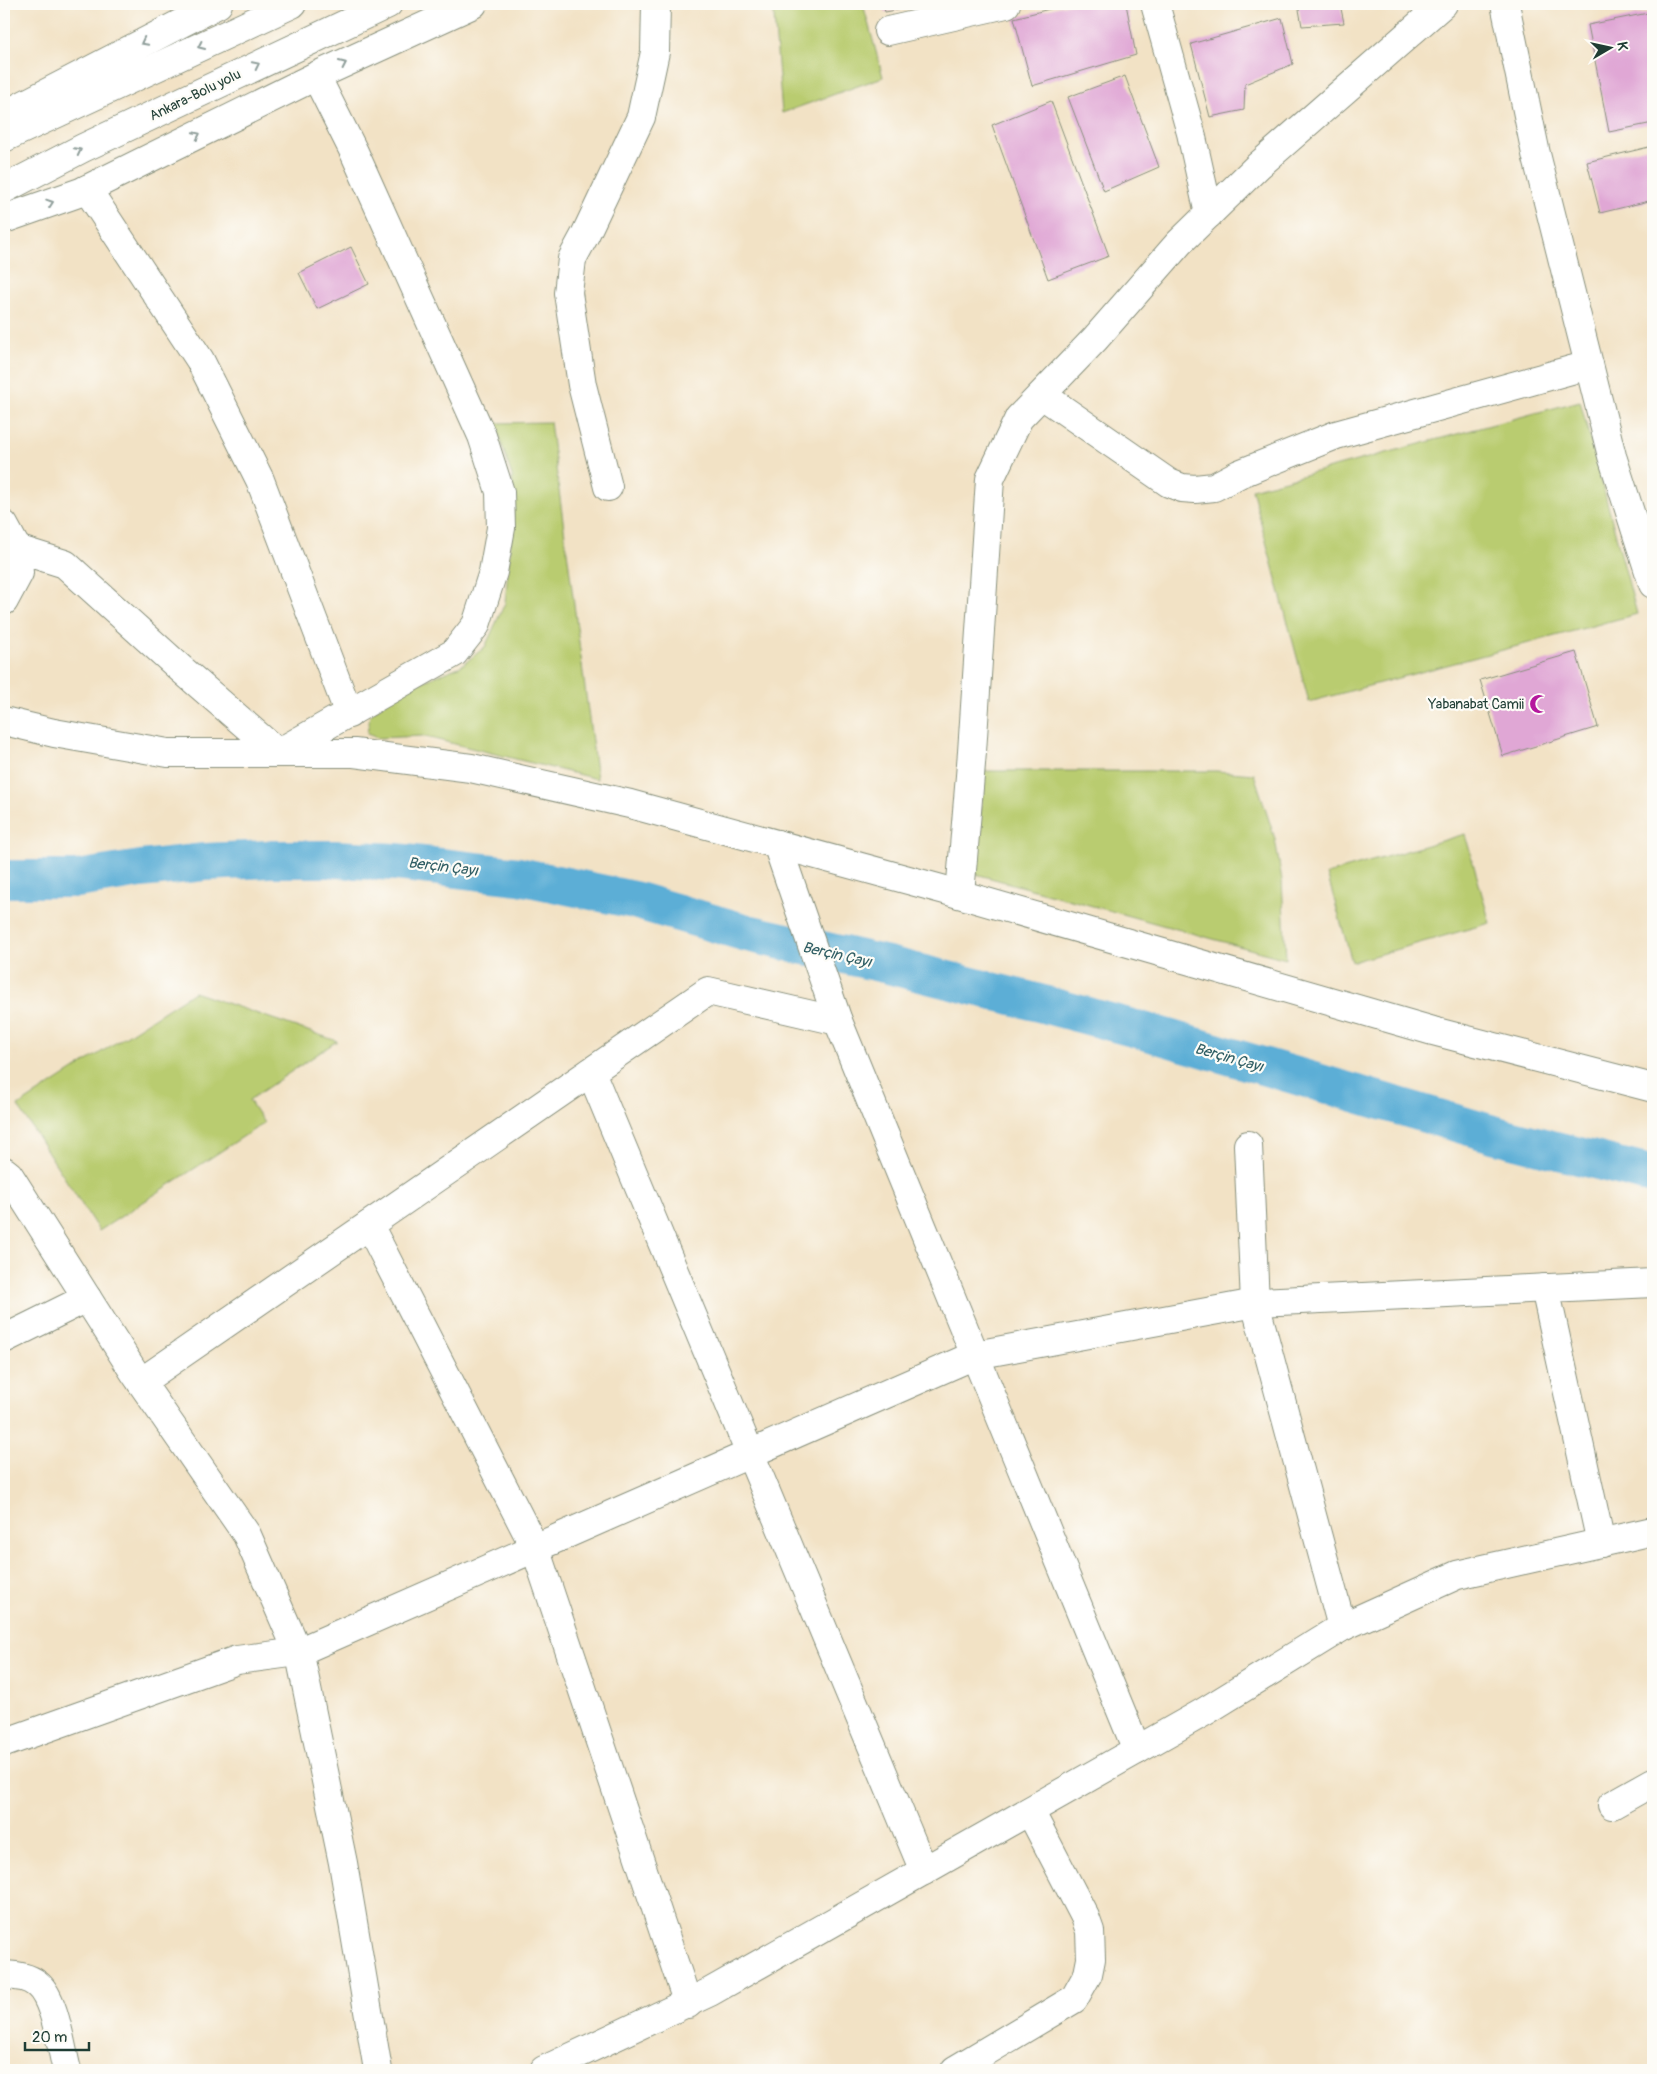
<svg xmlns="http://www.w3.org/2000/svg" width="1657" height="2074" viewBox="0 0 1657 2074" font-family="Pangolin,sans-serif">
  <style>
    .green { fill: #b9cc6f; stroke: #6c8452 }
    .lines { fill: none; stroke-linecap: round; stroke-linejoin: round }
    .river { stroke: #5baed6; stroke-width: 38 }
    .building { fill: #e0a7d5 }
    .minor-casing { stroke: #88907c; stroke-width: 30 }
    .major-casing { stroke: #88907c; stroke-width: 30 }
    .highway-casing { stroke: #88907c; stroke-width: 30 }
    .minor { stroke: #fff; stroke-width: 28 }
    .major { stroke: #fff; stroke-width: 28 }
    .highway { stroke: #fff; stroke-width: 28 }
    .oneway { stroke: #8f9e9a }
    .labels { text-anchor: middle; dominant-baseline: central; stroke-width: 4.5; stroke-linejoin: round; paint-order: stroke }
    .street-label { font-size: 14px; fill: #1f3d34; stroke: #fdfcf7 }
    .poi-label { font-size: 14px; fill: #1f3d34; stroke: #fdfcf7; text-anchor: end }
    .water-label { font-size: 15px; font-style: italic; fill: #315f65; stroke: #fdfcf7 }
  </style>
  <rect width="100%" height="100%" fill="#fdfcf7"/>
  <filter id="ink" filterUnits="userSpaceOnUse"><feTurbulence type="fractalNoise" baseFrequency=".02" numOctaves="2"/><feDisplacementMap in="SourceGraphic" scale="10" xChannelSelector="R" yChannelSelector="G"/><feConvolveMatrix kernelMatrix="1 2 1 2 8 2 1 2 1" color-interpolation-filters="sRGB"/></filter>
  <filter id="wash" filterUnits="userSpaceOnUse"><feTurbulence type="fractalNoise" baseFrequency=".0096" numOctaves="4" result="noise"/><feDisplacementMap in="SourceGraphic" scale="20" xChannelSelector="R" yChannelSelector="G"/><feGaussianBlur stdDeviation="1.12" result="paint"/><feColorMatrix in="noise" values="0 0 0 0 0 0 0 0 0 0 0 0 0 0 0 0 0 1.4 0 .05"/><feComposite in="paint" operator="in"/></filter>
  <g filter="url(#wash)">
    <rect width="100%" height="100%" fill="#f2e2c5"/>
    <g class="green">
      <polygon points="773,4 863,4 883,77 782,113"/>
      <polygon points="1580,401 1637,614 1309,702 1252,489"/>
      <polygon points="550,422 597,779 422,736 378,738 367,734 370,715 397,692 461,666 485,647 505,603 514,504 512,476 495,423"/>
      <polygon points="984,771 1216,771 1254,774 1275,839 1282,880 1286,959 976,874"/>
      <polygon points="1465,834 1490,923 1352,962 1327,874"/>
      <polygon points="194,992 337,1041 249,1100 264,1123 99,1231 18,1106"/>
    </g>
    <g class="lines">
      <polyline class="river" points="4,879 77,879 141,869 205,862 269,859 334,859 396,862 519,876 634,900 747,933 888,965 1028,1000 1151,1033 1493,1134 1653,1175"/>
    </g>
    <g id="blocks">
      <g class="building">
        <polygon points="883,4 927,4 927,5 885,12"/>
        <polygon points="1069,4 1126,4 1136,55 1032,86 1014,18"/>
        <polygon points="1298,4 1340,4 1344,23 1302,26"/>
        <polygon points="1653,12 1653,123 1609,132 1588,25"/>
        <polygon points="1282,18 1293,64 1245,84 1244,110 1210,117 1191,44"/>
        <polygon points="1125,76 1159,167 1104,191 1068,97"/>
        <polygon points="1051,101 1109,256 1048,279 992,125"/>
        <polygon points="1653,146 1653,200 1600,213 1587,162"/>
        <polygon points="351,247 369,284 317,309 299,273"/>
        <polygon points="1576,652 1598,727 1503,756 1480,680"/>
      </g>
    </g>
  </g>
  <g filter="url(#ink)">
    <use href="#blocks" fill-opacity="0" stroke="#88907c" stroke-width="1"/>
    <g class="lines">
      <g class="minor-casing">
        <g id="minor">
          <polyline points="1155,4 1191,133 1209,214"/>
          <polyline points="1505,4 1536,154 1612,456 1653,584"/>
          <polyline points="888,31 1006,4"/>
          <polyline points="87,189 200,360 260,480 349,714"/>
          <polyline points="1042,395 1169,483 1182,488 1195,489 1214,487 1239,474 1336,435 1589,365"/>
          <polyline points="608,487 582,385 568,293 572,259 585,235 641,117 655,52 656,4"/>
          <polyline points="17,549 65,564 180,668 278,753 454,653 476,625 493,572 501,528 500,492 482,436 354,152 316,76"/>
          <polyline points="4,721 54,733 168,753 354,753 471,768 630,804 945,890 1433,1031 1653,1088"/>
          <polyline points="777,844 838,1021 1137,1750"/>
          <polyline points="960,894 972,752 990,479 1019,418 1095,339 1179,243 1258,166 1443,4"/>
          <polyline points="591,1072 924,1871"/>
          <polyline points="1248,1145 1255,1303 1342,1627"/>
          <polyline points="369,1225 535,1548 688,2004"/>
          <polyline points="1545,1288 1601,1543"/>
          <polyline points="4,1339 87,1298"/>
          <polyline points="141,1382 708,991 838,1021"/>
          <polyline points="4,1743 237,1660 298,1652 975,1355 1261,1302 1653,1283"/>
          <polyline points="1612,1805 1653,1782"/>
          <path d="M4,1975C16,1976 27,1976 37,1984C55,1998 61,2048 67,2070"/>
          <polyline points="544,2070 710,1992 1204,1712 1342,1627 1457,1575 1653,1531"/>
          <polyline points="955,2070 1074,1999 1088,1974 1091,1959 1090,1931 1085,1917 1030,1811"/>
        </g>
      </g>
      <g class="major-casing">
        <g id="major">
          <polyline points="4,525 17,549 19,573 4,601"/>
          <polyline points="4,1171 9,1175 134,1372 247,1535 298,1652 301,1660 343,1863 378,2070"/>
        </g>
      </g>
      <g class="highway-casing">
        <g id="highway">
          <polyline points="4,115 218,4"/>
          <polyline points="4,138 292,4"/>
          <polyline points="4,189 83,148 388,4"/>
          <polyline points="4,219 81,192 316,76 473,4"/>
        </g>
      </g>
      <use href="#minor" class="minor"/>
      <use href="#major" class="major"/>
      <use href="#highway" class="highway"/>
    </g>
    <defs><path id="oneway-chevron" d="M-2-3.5L2.5 0L-2 3.5" fill="none" stroke-width="1.6" stroke-linecap="round" stroke-linejoin="round" transform="scale(1.25)"/></defs>
    <g class="oneway">
      <use href="#oneway-chevron" transform="translate(144 42) rotate(153)"/>
      <use href="#oneway-chevron" transform="translate(201 46) rotate(155)"/>
      <use href="#oneway-chevron" transform="translate(343 64) rotate(-25)"/>
      <use href="#oneway-chevron" transform="translate(256 65) rotate(-26)"/>
      <use href="#oneway-chevron" transform="translate(197 135) rotate(-26)"/>
      <use href="#oneway-chevron" transform="translate(78 151) rotate(-27)"/>
      <use href="#oneway-chevron" transform="translate(50 203) rotate(-19)"/>
    </g>
  </g>
  <defs>
    <g id="mosque-bare" transform="scale(1.5)"><path d="M3.5-4.9A6 6 0 1 0 3.5 4.9A5 5 0 1 1 3.5-4.9Z" fill="#b5179e" stroke="#fdfcf7" stroke-width="2.5" paint-order="stroke"/></g>
  </defs>
  <g fill-rule="evenodd">
    <use href="#mosque-bare" x="1539" y="704"/>
  </g>
  <g class="labels">
    <g class="street-label">
      <text transform="translate(195 95) rotate(-26)">Ankara-Bolu yolu</text>
    </g>
    <g class="poi-label">
      <text x="1524" y="704">Yabanabat Camii</text>
    </g>
    <g class="water-label">
      <text transform="translate(443 867) rotate(7)">Berçin Çayı</text>
      <text transform="translate(837 955) rotate(13)">Berçin Çayı</text>
      <text transform="translate(1229 1058) rotate(16)">Berçin Çayı</text>
    </g>
  </g>
  <rect width="1657" height="2074" fill="none" stroke="#fdfcf7" stroke-width="20"/>
  <g transform="translate(1610 48) rotate(81)" stroke="#fdfcf7" stroke-width="4" paint-order="stroke">
  <path d="M0-4L9 19L0 12L-9 19Z" fill="#1f3d34"/>
  <text y="-8" font-size="14" font-weight="bold" text-anchor="middle" fill="#1f3d34">K</text>
  </g>
  <path d="M25 2042v8h64v-8" fill="none" stroke="#1f3d34" stroke-width="2.5"/>
  <text x="32" y="2042" font-size="15" fill="#1f3d34" stroke="#fdfcf7" stroke-width="4" paint-order="stroke">20 m</text>
</svg>
